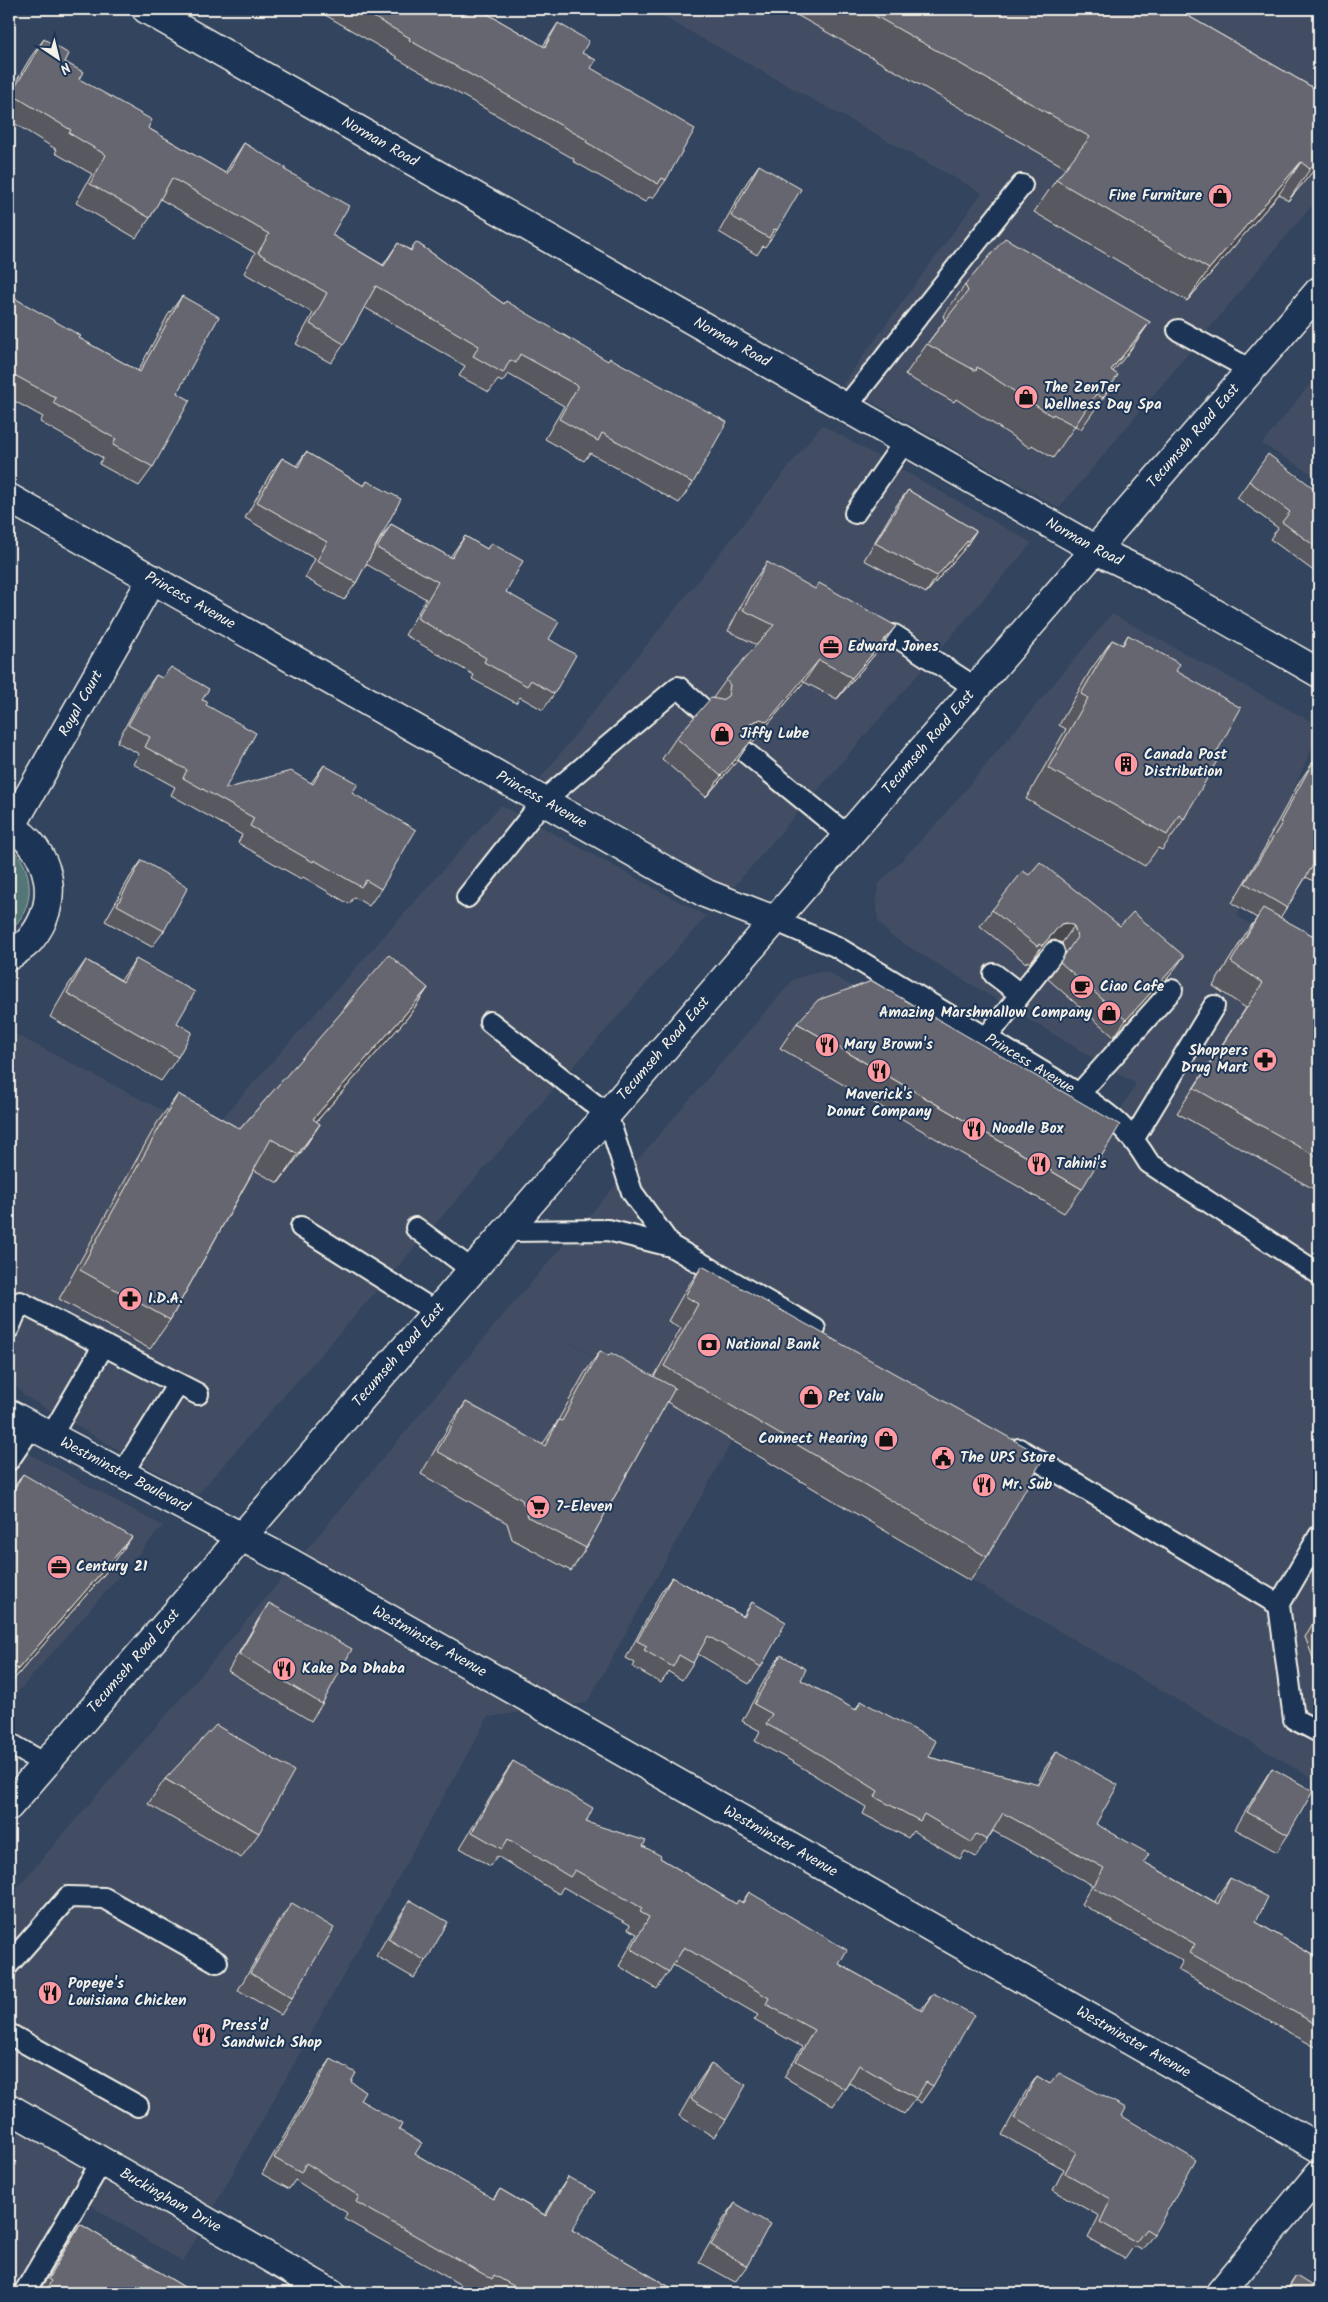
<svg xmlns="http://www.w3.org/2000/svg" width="1328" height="2302" viewBox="0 0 1328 2302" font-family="Kalam,sans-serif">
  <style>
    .built { fill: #424e63; fill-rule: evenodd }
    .green { fill: #547676; stroke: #a4b4af }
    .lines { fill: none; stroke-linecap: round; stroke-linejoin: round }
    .lane-casing { stroke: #f4f1e8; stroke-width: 24 }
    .street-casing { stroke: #f4f1e8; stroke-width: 31 }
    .secondary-casing { stroke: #f4f1e8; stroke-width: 31 }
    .lane { stroke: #1d3557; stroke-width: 20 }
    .street { stroke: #1d3557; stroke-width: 28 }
    .secondary { stroke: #1d3557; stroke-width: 28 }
    .wall { fill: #585860; stroke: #f4f1e8 }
    .shaded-wall { fill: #47474e; stroke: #f4f1e8 }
    .building { fill: #666670; stroke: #f4f1e8 }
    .labels { text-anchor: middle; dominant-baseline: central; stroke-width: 4; stroke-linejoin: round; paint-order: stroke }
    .street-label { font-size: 15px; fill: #f4f1e8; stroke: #1d3557 }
    .poi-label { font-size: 15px; font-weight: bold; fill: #f4f1e8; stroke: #1d3557; text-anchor: start }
  </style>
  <rect width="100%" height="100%" fill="#33445e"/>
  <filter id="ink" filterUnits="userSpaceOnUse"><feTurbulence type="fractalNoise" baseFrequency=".02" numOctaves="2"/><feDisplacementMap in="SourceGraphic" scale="10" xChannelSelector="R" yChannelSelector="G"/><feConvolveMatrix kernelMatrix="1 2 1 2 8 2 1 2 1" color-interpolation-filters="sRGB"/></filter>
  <g filter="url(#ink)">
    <g class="built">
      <polygon points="649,9 1319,9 1319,197 1059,508 842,385 982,193"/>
      <polygon points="1319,373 1319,478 1262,444"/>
      <polygon points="822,425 1032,543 730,891 540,779"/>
      <path d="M1112,614L1319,726V732L1237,916L1319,965V1782L732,1441L587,1703L488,1717L183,2262L78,2198L22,2293H9V1897L211,1663L511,1306L793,980L812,973L827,972L1107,1132L1136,1084L891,936L878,921L876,898L878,885L940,820ZM569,1342H570L696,1419L647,1391Z"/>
      <polygon points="501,805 706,916 197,1495 25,1396 9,1379 9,1031 208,1134"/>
      <polygon points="9,1443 163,1526 9,1702"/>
    </g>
    <path class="green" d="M9,847C36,865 36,912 9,930Z"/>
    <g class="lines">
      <g class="lane-casing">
        <g id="lane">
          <polyline points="1178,330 1251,370"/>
          <polyline points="846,407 1022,185"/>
          <polyline points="855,513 905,441"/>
          <polyline points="894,635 976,688"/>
          <polyline points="745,752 848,836"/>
          <polyline points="467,897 543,801 678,687 704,710"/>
          <path id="s1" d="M774,920L835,946L1079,1094C1113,1117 1128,1128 1149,1163L1319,1274"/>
          <polyline points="994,974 1020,994"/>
          <polyline points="490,1022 607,1114 632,1192 671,1246"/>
          <polyline points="986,1038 1054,952"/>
          <polyline points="1079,1094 1172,990"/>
          <polyline points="1134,1138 1214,1006"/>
          <polyline points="301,1227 436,1312"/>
          <polyline points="416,1228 472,1270"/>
          <polyline points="506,1231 608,1230 671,1246 815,1329"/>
          <polyline points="9,1328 20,1302 198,1394"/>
          <polyline points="51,1436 104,1345"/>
          <polyline points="1019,1449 1279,1605 1294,1719 1319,1732"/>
          <polyline points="9,1460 32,1426"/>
          <polyline points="122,1474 178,1384"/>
          <polyline points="1279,1605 1319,1536"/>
          <polyline points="9,1743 45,1764"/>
          <polyline points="9,1964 68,1897 104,1898 217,1962"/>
          <polyline points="9,2034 138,2106"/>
          <polyline points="24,2293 102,2161"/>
        </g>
      </g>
      <g class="street-casing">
        <g id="street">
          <path id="s2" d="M146,9L1096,550L1148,575L1319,673"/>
          <path id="s3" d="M9,498L707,894L774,920"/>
          <path d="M9,826C52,850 62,902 30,940C25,946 16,951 9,956"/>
          <path id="s4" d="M11,827L152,579"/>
          <path id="s5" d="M9,1414L289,1562L1319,2148"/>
          <path id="s6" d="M9,2108L331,2293"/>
          <polyline points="1220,2293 1319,2174"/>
        </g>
      </g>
      <g class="secondary-casing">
        <g id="secondary">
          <path id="s7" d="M9,1806L1319,291"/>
        </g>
      </g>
      <use href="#lane" class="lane"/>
      <use href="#street" class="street"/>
      <use href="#secondary" class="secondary"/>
    </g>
    <g class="wall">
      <polygon points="315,9 479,9 543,46 558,23 582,53 591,68 666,180 653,198 649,197 645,202 573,161 574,159 396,58 397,57"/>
      <polygon points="799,9 1176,9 1319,91 1319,164 1288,201 1279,194 1187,301 1034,212 1056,180 1066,168 795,14"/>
      <polygon points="44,39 65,62 79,79 148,128 225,173 231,163 244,143 285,170 332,235 383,265 398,243 410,250 416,242 504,304 506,301 693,483 679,503 590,453 584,461 545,439 564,406 508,374 502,382 498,380 489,392 459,376 465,366 364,307 344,344 331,363 296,344 313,313 244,273 255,253 160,199 150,218 136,238 76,203 92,174 55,153 57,150 9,120 9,94 30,58"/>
      <polygon points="759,165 777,230 765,247 763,246 757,255 719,232 747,182"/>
      <polygon points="965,285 1150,322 1128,353 1113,371 1103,398 1081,429 1075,426 1053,458 1032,445 1030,448 956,399 954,402 905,375 927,344 945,320 943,316"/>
      <polygon points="9,295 79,338 138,371 168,315 182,296 177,393 153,467 139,486 99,464 103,458 40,422 43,417 9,398"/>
      <polygon points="306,452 364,486 367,481 367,562 379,541 391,524 450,557 465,536 487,549 491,543 506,592 549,639 554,694 543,710 520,697 516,703 472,679 474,675 405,635 426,599 366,564 356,583 344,600 305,578 315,559 245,518 270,474 282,458 296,466"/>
      <polygon points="1249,481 1319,492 1319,575 1270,539 1278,528 1237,498"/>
      <polygon points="908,490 976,531 965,548 926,593 864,560 896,506"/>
      <polygon points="767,562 881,647 837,699 804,682 752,743 750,742 737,761 706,797 662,759 676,738 713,698 726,680 757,645 728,631 752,584"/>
      <polygon points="1128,635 1176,671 1214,757 1184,819 1162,850 1158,848 1145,866 1026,799 1066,729 1059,725 1090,671 1112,640 1122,645"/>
      <polygon points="156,675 202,700 206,705 225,789 311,783 324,765 352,793 381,889 369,906 354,897 349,904 303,877 301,879 238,843 242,835 171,795 175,787 133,764 139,754 117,742 144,692"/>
      <polygon points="1313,762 1319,765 1319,884 1306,877 1280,918 1319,939 1319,1192 1177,1113 1246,1008 1213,986 1246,933 1257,918 1232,903 1268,842 1267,841 1300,781"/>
      <polygon points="142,860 164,931 152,947 105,921 130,877"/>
      <polygon points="1029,875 1172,973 1114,1037 1048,979 1066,954 1062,943 1055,940 1049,941 1030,963 1027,961 1026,963 980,926 992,910"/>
      <polygon points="136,959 177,1023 178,1057 161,1081 50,1017 69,984 86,960 121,980"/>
      <polygon points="428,988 408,1017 316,1122 320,1124 300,1154 278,1183 254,1170 170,1320 150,1349 59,1299 157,1123 178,1094 240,1129 339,1016 353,996"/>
      <polygon points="797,1023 1082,1189 1064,1213 780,1048"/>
      <polygon points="702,1266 987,1557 970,1581 667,1402 586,1548 571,1571 512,1539 507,1523 421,1474 450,1424 466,1402 542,1445 556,1424 584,1374 600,1351 609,1356 654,1377 681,1328 668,1321 685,1291"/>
      <polygon points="23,1474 112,1565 9,1685 9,1495"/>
      <polygon points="672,1577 743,1616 752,1602 761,1667 749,1684 698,1654 693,1663 682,1680 669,1672 661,1683 633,1667 635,1663 626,1658 660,1594"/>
      <polygon points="269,1603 322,1704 311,1721 228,1671 258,1620"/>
      <polygon points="1319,1612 1319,1663 1314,1660 1305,1637"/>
      <polygon points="781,1655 801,1680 855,1710 861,1701 928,1757 1037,1784 1045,1768 1057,1751 1096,1824 1144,1862 1215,1902 1218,1895 1230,1878 1256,1922 1319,1959 1319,2041 1315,2047 1178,1970 1183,1961 1081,1904 1092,1885 993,1831 987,1840 976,1857 965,1851 960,1859 913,1831 908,1838 863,1814 866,1807 793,1762 755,1741 760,1731 742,1721 769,1672"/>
      <polygon points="513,1761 586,1822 643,1846 660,1858 736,1904 742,1902 749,1892 839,1964 921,2010 933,1993 933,2086 921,2103 915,2099 904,2114 849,2083 833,2106 784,2077 802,2047 754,2020 758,2015 673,1965 657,1989 619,1966 637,1934 628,1929 630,1925 563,1887 559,1894 497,1856 490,1866 460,1848 502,1778"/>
      <polygon points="1272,1768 1288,1835 1277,1852 1235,1829 1261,1785"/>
      <polygon points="165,1779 259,1833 241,1858 148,1804"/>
      <polygon points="410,1900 426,1961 414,1978 376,1956 399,1917"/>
      <polygon points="292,1903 292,1998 281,2015 238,1990 280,1919"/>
      <polygon points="331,2059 351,2082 360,2100 399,2130 415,2154 493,2199 500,2189 545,2215 557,2194 568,2177 572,2230 680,2293 485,2293 483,2292 482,2293 475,2293 344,2219 347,2213 295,2180 289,2189 262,2174 319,2076"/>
      <polygon points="711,2064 726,2120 714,2137 679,2116 699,2081"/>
      <polygon points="1037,2076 1050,2084 1122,2116 1154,2234 1142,2250 1134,2246 1125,2259 1088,2238 1099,2216 1053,2190 1064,2169 1002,2135 1025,2093"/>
      <polygon points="735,2203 747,2266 735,2282 699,2262 723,2220"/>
      <polygon points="80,2224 194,2293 38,2293 69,2241"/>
      <polygon points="1296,2276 1319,2293 1284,2293"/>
    </g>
    <g class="shaded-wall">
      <polygon points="1319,158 1319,164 1288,201 1310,169"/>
      <polygon points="1301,162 1279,194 1187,301 1209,269"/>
      <polygon points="1150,322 1128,353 1089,401 1111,370"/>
      <polygon points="976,531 965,548 926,593 937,576"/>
      <polygon points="896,626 881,647 837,699 852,678"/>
      <polygon points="819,660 804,682 752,743 750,742 737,761 706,797 721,776 736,744 751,723 761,719"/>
      <polygon points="1067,923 1074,926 1062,943 1055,940 1049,941 1030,963 1042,946 1061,924"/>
      <polygon points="1184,956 1172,973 1114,1037 1126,1020"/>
      <polygon points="428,988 408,1017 293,1148 313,1119"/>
      <polygon points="320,1124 300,1154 278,1183 298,1154"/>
      <polygon points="132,1537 112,1565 9,1685 9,1682 18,1669"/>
    </g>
    <g class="building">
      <polygon points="359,9 479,9 545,47 558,23 589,41 582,53 596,60 591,68 695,129 666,180 662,178 658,184 586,142 587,140 409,40 410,38"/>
      <polygon points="863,9 1176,9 1319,91 1319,158 1310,169 1301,162 1209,269 1056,180 1090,137"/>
      <polygon points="44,39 69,54 65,62 83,72 79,79 152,120 148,128 227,174 244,143 286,168 285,170 349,206 332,235 384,266 398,243 411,251 416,242 504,304 506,301 608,361 610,358 727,422 693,483 602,433 598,441 559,419 578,386 520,354 516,363 510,360 503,373 473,356 479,346 376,286 344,344 310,324 327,293 258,253 269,234 172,178 150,218 90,184 106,155 69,133 71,130 11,94"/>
      <polygon points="759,165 801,189 777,230 774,229 769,238 731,216"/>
      <polygon points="1005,238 1150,322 1111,370 1118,375 1103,398 1096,394 1075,426 1053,414 1052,416 977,367 976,371 927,344 968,291 965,285"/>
      <polygon points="9,295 81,336 79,338 140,372 182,296 219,317 177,393 190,400 153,467 113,445 116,439 53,403 56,398 9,372"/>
      <polygon points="306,452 364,486 367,481 401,499 356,583 317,561 327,542 257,502 282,458 298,467"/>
      <polygon points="1268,454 1319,492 1319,549 1282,522 1290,512 1249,481"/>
      <polygon points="908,490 976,531 937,576 875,543"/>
      <polygon points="391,524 452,558 465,536 487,549 491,543 523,561 506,592 559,622 549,639 576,655 554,694 531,680 527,686 484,662 486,658 417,618 438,582 377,548"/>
      <polygon points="767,562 815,589 819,583 896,626 852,678 819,660 767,722 761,719 751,723 748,729 752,740 721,776 676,738 711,698 722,700 728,696 730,685 726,680 774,625 743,610"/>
      <polygon points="1128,635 1180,664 1176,671 1241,708 1214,757 1218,759 1184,819 1179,815 1167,835 1048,768 1088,698 1081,694 1112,640 1123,645"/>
      <polygon points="171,667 209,689 202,700 208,702 206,705 256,733 225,789 291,771 313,784 324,765 358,784 352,793 416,830 381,889 366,880 361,887 314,860 313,862 250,826 254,818 183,778 187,770 145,747 150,737 128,725 156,675 162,678"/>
      <polygon points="1313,762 1319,765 1319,857 1318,857 1287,908 1245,883 1282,823 1280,822"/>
      <polygon points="142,860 188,887 164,931 117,905"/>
      <polygon points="1040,862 1120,926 1133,912 1184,956 1126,1020 1060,962 1077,937 1074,926 1067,923 1061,924 1042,946 1039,944 1037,946 992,910 1023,871 1029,875"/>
      <polygon points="1263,908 1319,939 1319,1158 1194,1088 1263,983 1231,962"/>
      <polygon points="389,955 428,988 313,1119 320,1124 298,1154 271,1139 170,1320 80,1270 178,1094 240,1129 354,998 353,996"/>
      <polygon points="136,959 195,992 177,1023 192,1032 178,1057 67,993 86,960 123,982"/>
      <polygon points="872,981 1120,1125 1082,1189 797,1023 818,1000"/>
      <polygon points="702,1266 1044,1457 987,1557 664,1366 698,1304 685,1296"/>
      <polygon points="600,1351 609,1356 611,1353 675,1388 586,1548 528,1517 522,1500 437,1451 466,1402 545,1446 559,1420 562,1421"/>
      <polygon points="23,1474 132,1537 18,1669 9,1664 9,1498"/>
      <polygon points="672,1577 744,1617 752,1602 786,1622 761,1667 708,1636 693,1663 679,1655 673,1667 644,1650 647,1646 637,1641"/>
      <polygon points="269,1603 352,1649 322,1704 239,1654"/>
      <polygon points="781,1655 806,1669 801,1680 856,1710 861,1701 936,1741 928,1757 1039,1784 1057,1751 1118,1785 1096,1824 1149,1854 1144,1862 1218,1904 1230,1878 1268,1897 1256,1922 1319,1959 1319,2026 1190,1953 1195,1944 1093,1887 1104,1868 1003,1813 987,1840 976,1834 971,1842 924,1814 920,1821 875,1797 878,1791 805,1745 766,1724 772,1714 754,1704"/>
      <polygon points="216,1725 294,1771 259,1833 165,1779"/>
      <polygon points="513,1761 593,1808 586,1822 646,1841 643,1846 661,1856 660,1858 736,1904 738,1900 743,1903 749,1892 847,1950 839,1964 923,2011 933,1993 974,2015 933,2086 926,2082 916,2098 859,2065 845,2089 796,2061 814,2030 766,2004 769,1998 684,1947 669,1972 631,1949 649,1917 640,1912 642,1908 575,1870 570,1877 508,1839 502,1849 472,1832"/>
      <polygon points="1272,1768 1313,1791 1288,1835 1247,1812"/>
      <polygon points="410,1900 448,1922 426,1961 388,1939"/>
      <polygon points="292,1903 334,1928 292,1998 250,1973"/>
      <polygon points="331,2059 356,2073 351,2082 365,2091 360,2100 402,2124 399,2130 422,2143 415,2154 494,2199 500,2189 546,2216 568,2177 595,2192 572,2230 680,2293 526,2293 494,2275 492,2279 356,2202 359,2196 306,2163 301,2173 274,2158"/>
      <polygon points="711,2064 746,2085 726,2120 691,2099"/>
      <polygon points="1059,2073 1126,2108 1122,2116 1196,2160 1154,2234 1146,2229 1136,2242 1100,2222 1111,2199 1065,2173 1076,2152 1014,2118 1037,2076 1050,2084"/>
      <polygon points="735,2203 770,2224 747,2266 711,2245"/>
      <polygon points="80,2224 194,2293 52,2293 46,2290 51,2281 48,2279"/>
      <polygon points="1296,2276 1319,2290 1319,2293 1286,2293"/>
    </g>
  </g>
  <defs>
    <g id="shop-disc" transform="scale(1.25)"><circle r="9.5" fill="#ff9aa2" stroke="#1d3557"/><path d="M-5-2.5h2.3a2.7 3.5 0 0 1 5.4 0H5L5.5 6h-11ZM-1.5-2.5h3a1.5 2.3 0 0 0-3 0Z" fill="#111"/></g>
    <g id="office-disc" transform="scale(1.25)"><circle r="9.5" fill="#ff9aa2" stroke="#1d3557"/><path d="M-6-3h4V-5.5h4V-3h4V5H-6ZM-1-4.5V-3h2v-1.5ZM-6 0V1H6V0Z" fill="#111"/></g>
    <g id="building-disc" transform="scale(1.25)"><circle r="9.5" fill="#ff9aa2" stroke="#1d3557"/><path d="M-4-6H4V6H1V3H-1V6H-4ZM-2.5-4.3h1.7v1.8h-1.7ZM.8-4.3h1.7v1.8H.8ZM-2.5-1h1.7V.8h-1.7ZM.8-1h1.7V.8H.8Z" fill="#111"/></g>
    <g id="cafe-disc" transform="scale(1.25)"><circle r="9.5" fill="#ff9aa2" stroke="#1d3557"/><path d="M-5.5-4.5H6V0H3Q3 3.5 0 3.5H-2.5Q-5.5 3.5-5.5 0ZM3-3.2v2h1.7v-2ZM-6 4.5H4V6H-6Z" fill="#111"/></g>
    <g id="restaurant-disc" transform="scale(1.25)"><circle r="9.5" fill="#ff9aa2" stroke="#1d3557"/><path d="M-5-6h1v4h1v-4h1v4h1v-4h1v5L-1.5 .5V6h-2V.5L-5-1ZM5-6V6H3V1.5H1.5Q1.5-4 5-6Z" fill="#111"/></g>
    <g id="pharmacy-disc" transform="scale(1.25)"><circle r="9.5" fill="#ff9aa2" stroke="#1d3557"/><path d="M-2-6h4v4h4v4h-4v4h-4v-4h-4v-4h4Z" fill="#111"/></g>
    <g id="bank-disc" transform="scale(1.25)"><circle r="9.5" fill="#ff9aa2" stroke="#1d3557"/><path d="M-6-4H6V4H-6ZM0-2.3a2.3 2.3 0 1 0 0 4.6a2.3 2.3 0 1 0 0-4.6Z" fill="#111"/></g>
    <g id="civic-disc" transform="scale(1.25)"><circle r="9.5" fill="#ff9aa2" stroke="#1d3557"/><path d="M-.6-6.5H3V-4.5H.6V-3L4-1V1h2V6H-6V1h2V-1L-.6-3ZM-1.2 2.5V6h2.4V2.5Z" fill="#111"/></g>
    <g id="supermarket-disc" transform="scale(1.25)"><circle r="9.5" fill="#ff9aa2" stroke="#1d3557"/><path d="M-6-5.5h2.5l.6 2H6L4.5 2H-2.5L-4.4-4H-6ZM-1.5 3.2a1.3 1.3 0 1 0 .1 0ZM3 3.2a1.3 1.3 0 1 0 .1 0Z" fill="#111"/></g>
  </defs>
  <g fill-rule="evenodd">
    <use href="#shop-disc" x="1220" y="196"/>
    <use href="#shop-disc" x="1026" y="397"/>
    <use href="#office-disc" x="831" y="647"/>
    <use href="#shop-disc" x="722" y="734"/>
    <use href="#building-disc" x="1126" y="764"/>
    <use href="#cafe-disc" x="1082" y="987"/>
    <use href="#shop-disc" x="1109" y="1013"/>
    <use href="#restaurant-disc" x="827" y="1045"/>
    <use href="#pharmacy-disc" x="1265" y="1060"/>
    <use href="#restaurant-disc" x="879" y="1071"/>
    <use href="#restaurant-disc" x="974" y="1129"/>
    <use href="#restaurant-disc" x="1039" y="1164"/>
    <use href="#pharmacy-disc" x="130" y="1299"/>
    <use href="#bank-disc" x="709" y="1345"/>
    <use href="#shop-disc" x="811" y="1397"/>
    <use href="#shop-disc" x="886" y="1439"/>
    <use href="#civic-disc" x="943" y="1458"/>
    <use href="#restaurant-disc" x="984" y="1485"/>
    <use href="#supermarket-disc" x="538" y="1507"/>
    <use href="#office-disc" x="59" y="1567"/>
    <use href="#restaurant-disc" x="284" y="1669"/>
    <use href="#restaurant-disc" x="50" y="1993"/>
    <use href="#restaurant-disc" x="204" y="2035"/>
  </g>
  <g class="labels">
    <g class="street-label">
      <text stroke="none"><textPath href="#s2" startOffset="269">Norman Road</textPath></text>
      <text stroke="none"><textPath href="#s2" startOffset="674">Norman Road</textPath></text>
      <text stroke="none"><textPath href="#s7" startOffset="1811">Tecumseh Road East</textPath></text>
      <text stroke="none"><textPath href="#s2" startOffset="1079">Norman Road</textPath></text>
      <text stroke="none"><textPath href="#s3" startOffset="208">Princess Avenue</textPath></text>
      <text stroke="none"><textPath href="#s4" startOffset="142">Royal Court</textPath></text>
      <text stroke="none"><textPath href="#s7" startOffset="1406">Tecumseh Road East</textPath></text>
      <text stroke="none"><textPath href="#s3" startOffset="612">Princess Avenue</textPath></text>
      <text stroke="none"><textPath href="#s7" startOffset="1001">Tecumseh Road East</textPath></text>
      <text stroke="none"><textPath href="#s1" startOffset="294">Princess Avenue</textPath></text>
      <text stroke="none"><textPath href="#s7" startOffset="596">Tecumseh Road East</textPath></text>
      <text stroke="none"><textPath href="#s5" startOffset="131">Westminster Boulevard</textPath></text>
      <text stroke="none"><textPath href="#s5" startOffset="478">Westminster Avenue</textPath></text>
      <text stroke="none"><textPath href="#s7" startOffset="191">Tecumseh Road East</textPath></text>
      <text stroke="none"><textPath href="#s5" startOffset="882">Westminster Avenue</textPath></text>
      <text stroke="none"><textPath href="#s5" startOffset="1288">Westminster Avenue</textPath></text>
      <text stroke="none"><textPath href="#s6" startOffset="186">Buckingham Drive</textPath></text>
    </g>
    <g class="poi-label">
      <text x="1202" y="196" text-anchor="end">Fine Furniture</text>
      <text x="1044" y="388">The ZenTer<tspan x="1044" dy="17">Wellness Day Spa</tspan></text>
      <text x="848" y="647">Edward Jones</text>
      <text x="740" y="734">Jiffy Lube</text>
      <text x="1144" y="755">Canada Post<tspan x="1144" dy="17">Distribution</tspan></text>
      <text x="1100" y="987">Ciao Cafe</text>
      <text x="1092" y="1013" text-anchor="end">Amazing Marshmallow Company</text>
      <text x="844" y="1045">Mary Brown's</text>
      <text x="1248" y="1051" text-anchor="end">Shoppers<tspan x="1248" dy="17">Drug Mart</tspan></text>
      <text x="879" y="1095" text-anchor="middle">Maverick's<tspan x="879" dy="17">Donut Company</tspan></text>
      <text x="992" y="1129">Noodle Box</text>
      <text x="1056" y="1164">Tahini's</text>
      <text x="148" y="1299">I.D.A.</text>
      <text x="726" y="1345">National Bank</text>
      <text x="828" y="1397">Pet Valu</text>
      <text x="868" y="1439" text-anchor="end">Connect Hearing</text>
      <text x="960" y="1458">The UPS Store</text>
      <text x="1002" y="1485">Mr. Sub</text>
      <text x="556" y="1507">7-Eleven</text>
      <text x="76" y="1567">Century 21</text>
      <text x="302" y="1669">Kake Da Dhaba</text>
      <text x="68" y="1984">Popeye's<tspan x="68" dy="17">Louisiana Chicken</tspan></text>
      <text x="222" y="2026">Press'd<tspan x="222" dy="17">Sandwich Shop</tspan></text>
    </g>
  </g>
  <rect width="1328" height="2302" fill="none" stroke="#1d3557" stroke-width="30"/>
  <rect x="15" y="15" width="1298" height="2272" fill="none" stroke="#f4f1e8" stroke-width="2" filter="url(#ink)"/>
  <g transform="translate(58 58) rotate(145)" stroke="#1d3557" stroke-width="4" paint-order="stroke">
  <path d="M0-4L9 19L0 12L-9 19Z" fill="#f4f1e8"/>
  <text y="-8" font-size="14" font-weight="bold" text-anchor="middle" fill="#f4f1e8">N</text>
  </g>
</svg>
